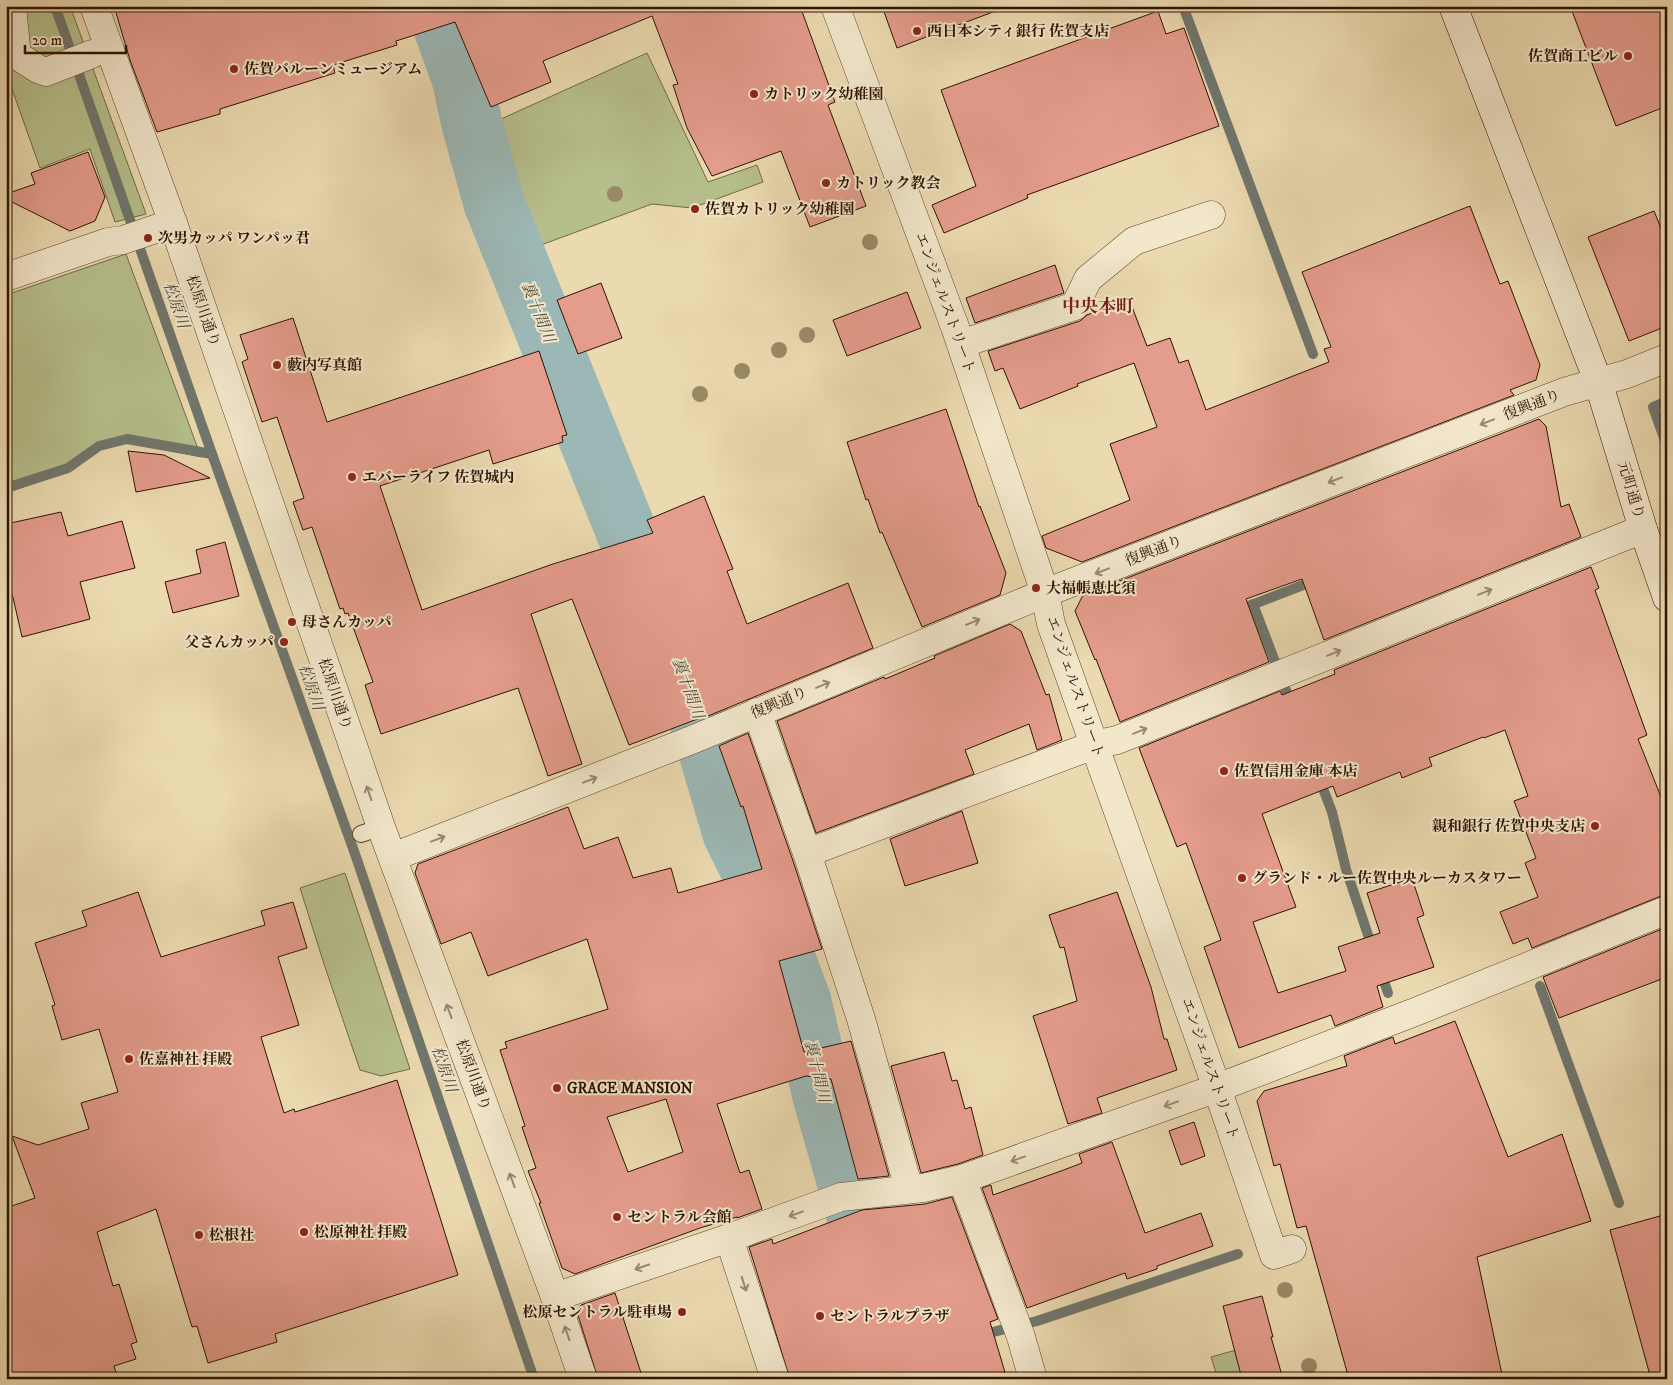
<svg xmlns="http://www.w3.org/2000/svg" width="1673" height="1385" viewBox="0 0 1673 1385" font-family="'IM FELL DW Pica','Noto Serif JP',serif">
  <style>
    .green { fill: #b6bf8c; stroke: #726946 }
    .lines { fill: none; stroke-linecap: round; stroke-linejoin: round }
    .stream { stroke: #70766d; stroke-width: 10 }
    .river { stroke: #9cb8b6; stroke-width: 61 }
    .building { fill: #e49c8c; stroke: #2e1300; fill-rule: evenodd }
    .lane-casing { stroke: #5d442c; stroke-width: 18 }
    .street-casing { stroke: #5d442c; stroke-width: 29 }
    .secondary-casing { stroke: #2e1300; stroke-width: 29 }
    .lane { stroke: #f2e6cb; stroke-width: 16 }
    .street { stroke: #f2e6cb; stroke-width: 28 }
    .secondary { stroke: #f2e6cb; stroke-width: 28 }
    .tree { fill: #9a8966 }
    .oneway { stroke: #9a8770 }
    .poi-dot { fill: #8f2418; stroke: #f2e6cb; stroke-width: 2 }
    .labels { text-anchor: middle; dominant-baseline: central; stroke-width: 4; stroke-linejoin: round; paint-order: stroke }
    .poi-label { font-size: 15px; font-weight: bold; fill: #2e1300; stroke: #f2e6cb; text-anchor: start }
    .street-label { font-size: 15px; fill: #2e1300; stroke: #f2e6cb }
    .water-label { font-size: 16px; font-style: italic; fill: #544d40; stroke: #f2e6cb }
    .quarter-label { font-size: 18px; font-weight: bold; fill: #7a1f14; stroke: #f2e6cb }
  </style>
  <rect width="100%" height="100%" fill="#ebd9af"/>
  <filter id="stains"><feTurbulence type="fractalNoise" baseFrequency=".004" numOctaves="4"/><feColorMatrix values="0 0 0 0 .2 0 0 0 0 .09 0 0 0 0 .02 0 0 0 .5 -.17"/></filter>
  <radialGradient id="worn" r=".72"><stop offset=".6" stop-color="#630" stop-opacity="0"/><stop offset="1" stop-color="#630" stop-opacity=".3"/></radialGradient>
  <g class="green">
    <polygon points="6,6 70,6 146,214 115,222 90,149 40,168 6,72"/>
    <polygon points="647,53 708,182 757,165 763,182 692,208 652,204 530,249 490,124"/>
    <polygon points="126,254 201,457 131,442 100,448 74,469 6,493 6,295"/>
    <polygon points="345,873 410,1069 381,1076 360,1070 324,964 300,888"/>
    <polygon points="1240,1349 1247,1379 1218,1379 1211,1357"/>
  </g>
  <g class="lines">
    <g class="stream">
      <polyline points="55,6 212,454 355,854 534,1379"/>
      <polyline points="1183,6 1313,354"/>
      <polyline points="1667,401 1653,407 1667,446"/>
      <polyline points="6,488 68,468 99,446 127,439 212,454"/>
      <polyline points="1253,604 1292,706"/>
      <polyline points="1236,611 1316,580"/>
      <polyline points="1319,778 1332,812 1346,869 1373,950"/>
      <polyline points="1380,970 1388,993"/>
      <polyline points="1540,986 1619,1203"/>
      <polyline points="981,1335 1037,1321 1238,1254"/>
    </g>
    <polyline class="river" points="436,6 462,78 472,124 494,203 691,692 733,833 756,880 801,1002 823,1096 861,1230 884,1291"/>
  </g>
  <g class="building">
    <polygon points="114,6 800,6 835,102 828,105 866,206 810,227 781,151 712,176 687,128 673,85 678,84 652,16 543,61 551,82 491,107 455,22 396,41 397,45 333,65 335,73 220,109 220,114 157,132 130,60"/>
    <polygon points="882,6 1001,6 1001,9 897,48"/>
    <polygon points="1570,6 1667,6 1667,106 1616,126"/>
    <polygon points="1158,11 1166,34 1184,28 1219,126 1027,195 1028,198 944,233 932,205 976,186 941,90"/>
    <polygon points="88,152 105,197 95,221 70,231 6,199 6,194 35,184 31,173"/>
    <polygon points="1470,206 1500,284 1508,281 1540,365 1536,380 1510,390 1514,395 1082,562 1046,548 1042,536 1130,500 1110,444 1157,427 1134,363 1077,384 1078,386 1020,409 1003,368 995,371 988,351 1080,321 1087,315 1129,299 1147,346 1170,338 1179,363 1188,360 1206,410 1329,362 1324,349 1331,347 1302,272"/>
    <polygon points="1654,211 1667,243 1667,326 1629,341 1588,237"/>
    <polygon points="1055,265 1064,293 975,323 966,298"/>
    <polygon points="601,283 622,338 578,354 557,300"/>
    <polygon points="907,292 921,328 847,356 833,320"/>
    <polygon points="293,318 327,422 539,351 567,435 562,436 563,442 493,464 489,450 380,486 422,610 553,564 653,533 647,520 704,496 733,569 727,571 747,624 848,583 873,648 708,716 708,715 629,745 572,599 531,614 582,764 548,776 518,688 381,734 365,685 373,682 348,613 345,614 343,608 340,609 312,527 303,530 293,502 304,498 277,417 262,422 242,362 248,359 240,335"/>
    <polygon points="946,409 979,507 980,506 1006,573 1000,595 922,627 882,532 880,533 868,499 866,500 847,442"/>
    <polygon points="1539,419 1546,426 1561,507 1569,504 1581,537 1324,640 1302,579 1246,599 1269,662 1120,722 1096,659 1095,660 1075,611 1083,595"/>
    <polygon points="128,451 164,455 210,478 136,492"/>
    <polygon points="61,512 68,536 122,521 135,568 80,582 90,619 22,637 12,593 6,595 6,524"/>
    <polygon points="225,542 239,596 173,613 165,582 201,573 196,550"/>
    <polygon points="1591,567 1599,588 1595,590 1647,735 1638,739 1667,812 1667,895 1661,896 1532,948 1528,938 1513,944 1500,912 1538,897 1525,863 1536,858 1514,801 1528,796 1505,730 1484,738 1483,737 1429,758 1432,766 1402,778 1400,772 1337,797 1333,786 1262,814 1296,907 1253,922 1278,993 1346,971 1338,947 1380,933 1367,893 1412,878 1424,915 1417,918 1434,967 1377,986 1383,1007 1335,1026 1331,1015 1239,1048 1204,947 1221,940 1186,843 1177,847 1139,748 1280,691 1282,695 1335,674 1334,670"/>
    <polygon points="1010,624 1021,631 1046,695 1049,694 1062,740 1037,750 1029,724 965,750 974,774 816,833 777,721 884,677 885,679 935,658 934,656"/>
    <path d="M748,733L792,858L822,949L779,961L804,1052L851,1041L889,1176L858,1179L831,1079L806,1076L717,1104L740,1173L749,1170L762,1209L737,1218V1217L700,1228L575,1274L562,1268L539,1203H541L528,1171L536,1168L522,1127L525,1126L500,1050L507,1048L505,1042L608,1009L587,939L488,976L471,932L441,944L415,873L418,864L568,807L584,849L618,837L633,878L671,868L678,893L762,869L743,806L741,807L719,746ZM666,1099L683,1152L628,1172L607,1117Z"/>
    <polygon points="962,811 978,863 905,886 890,839"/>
    <polygon points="138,892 161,957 265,925 261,911 293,902 307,948 278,957 299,1025 261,1037 284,1113 294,1109 295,1112 397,1080 458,1275 275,1334 277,1342 208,1363 197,1326 192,1327 156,1209 97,1232 113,1286 119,1284 137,1342 131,1344 136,1359 114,1366 118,1379 6,1379 6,1208 35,1198 12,1136 38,1145 89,1129 81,1103 118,1092 99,1029 62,1040 52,1006 55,1005 35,943 87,926 82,911"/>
    <polygon points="1117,892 1151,987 1164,1039 1167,1039 1177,1070 1097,1098 1102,1113 1068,1124 1033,1016 1077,1001 1064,947 1060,948 1049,915"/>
    <polygon points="1667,927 1667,977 1559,1018 1543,977"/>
    <polygon points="1455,1021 1508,1157 1562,1134 1591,1221 1477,1257 1503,1379 1349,1379 1306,1226 1297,1228 1280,1164 1274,1166 1257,1101 1264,1091 1347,1066 1344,1056 1393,1037 1395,1044"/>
    <polygon points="944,1052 952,1081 957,1080 965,1109 971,1107 983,1155 958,1164 921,1173 891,1066"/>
    <polygon points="1194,1122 1205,1156 1181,1165 1169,1131"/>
    <polygon points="1112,1142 1145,1233 1201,1213 1213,1246 1157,1266 1157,1269 1127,1279 1125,1273 1027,1308 982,1188 991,1185 993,1195 1061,1171 1082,1163 1079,1154"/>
    <polygon points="952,1197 998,1319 990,1322 1007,1379 790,1379 749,1247 772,1239 773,1244 862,1210 925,1204"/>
    <polygon points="1667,1214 1667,1379 1651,1379 1610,1230"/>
    <polygon points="615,1293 643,1379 598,1379 577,1312 581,1305"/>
    <polygon points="1262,1296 1273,1337 1271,1337 1283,1379 1242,1379 1223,1306"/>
  </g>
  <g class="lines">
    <g class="lane-casing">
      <polyline id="lane" points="361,834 381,827"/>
    </g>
    <g class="street-casing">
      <g id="street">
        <polyline points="12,6 16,47 18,56 38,69 46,72 92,54"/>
        <polyline points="94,6 173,223 381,827 555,1297 583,1379"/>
        <polyline points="835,6 955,327 1045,593 1051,624 1217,1088 1274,1255 1292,1249"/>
        <polyline points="6,277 108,242 123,240 173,223"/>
        <polyline points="961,344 1075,306 1088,279 1134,241 1211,215"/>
        <polyline points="757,712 807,853 861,1019 909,1189"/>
        <polyline points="807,853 1094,745 1117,740 1643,529"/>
        <polyline points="393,857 694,739 1045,593 1564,392 1627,374 1667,358"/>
        <polyline points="962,1179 1021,1337 1033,1379"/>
        <polyline points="729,1238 775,1379"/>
        <polyline points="555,1297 729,1238 841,1197 923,1188 962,1179 1217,1088 1415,1012 1667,910"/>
      </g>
    </g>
    <g class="secondary-casing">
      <polyline id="secondary" points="1453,6 1598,381 1643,529 1667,598"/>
    </g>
    <use href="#lane" class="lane"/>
    <use href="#street" class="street"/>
    <use href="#secondary" class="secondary"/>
  </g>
  <g class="tree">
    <circle cx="615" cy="194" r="8"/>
    <circle cx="870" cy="242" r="8"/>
    <circle cx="807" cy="335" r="8"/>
    <circle cx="779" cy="350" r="8"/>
    <circle cx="742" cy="371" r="8"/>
    <circle cx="700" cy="394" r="8"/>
    <circle cx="1285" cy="1290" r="8"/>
    <circle cx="1309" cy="1366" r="8"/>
  </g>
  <defs><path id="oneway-shaft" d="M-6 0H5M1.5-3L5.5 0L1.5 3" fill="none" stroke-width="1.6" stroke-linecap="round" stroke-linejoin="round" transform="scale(1.25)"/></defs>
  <g class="oneway">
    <use href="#oneway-shaft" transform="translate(1487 422) rotate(159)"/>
    <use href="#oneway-shaft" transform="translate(1335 480) rotate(159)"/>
    <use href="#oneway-shaft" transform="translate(1102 571) rotate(159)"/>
    <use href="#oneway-shaft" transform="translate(1485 592) rotate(-22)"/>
    <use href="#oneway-shaft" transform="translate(973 622) rotate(-22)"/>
    <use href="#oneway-shaft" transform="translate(1334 653) rotate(-22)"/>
    <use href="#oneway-shaft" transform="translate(823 685) rotate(-22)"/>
    <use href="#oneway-shaft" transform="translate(1140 731) rotate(-22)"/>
    <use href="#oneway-shaft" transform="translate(590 780) rotate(-21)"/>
    <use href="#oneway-shaft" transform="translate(369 793) rotate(-109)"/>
    <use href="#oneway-shaft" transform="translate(438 839) rotate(-21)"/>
    <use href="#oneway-shaft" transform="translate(449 1011) rotate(-110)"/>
    <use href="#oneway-shaft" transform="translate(1171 1104) rotate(160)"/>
    <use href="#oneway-shaft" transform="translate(1018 1159) rotate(160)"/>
    <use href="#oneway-shaft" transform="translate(512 1180) rotate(-110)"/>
    <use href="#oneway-shaft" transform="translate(796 1214) rotate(160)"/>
    <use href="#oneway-shaft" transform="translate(642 1267) rotate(161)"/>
    <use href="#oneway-shaft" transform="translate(744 1284) rotate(72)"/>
    <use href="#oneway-shaft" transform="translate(567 1333) rotate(-109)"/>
  </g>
  <g class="poi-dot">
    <circle cx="917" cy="31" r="5"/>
    <circle cx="1628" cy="56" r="5"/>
    <circle cx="234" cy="69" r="5"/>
    <circle cx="754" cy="94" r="5"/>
    <circle cx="826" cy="183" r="5"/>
    <circle cx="695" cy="209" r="5"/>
    <circle cx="148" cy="238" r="5"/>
    <circle cx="277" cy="365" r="5"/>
    <circle cx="352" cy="477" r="5"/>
    <circle cx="1036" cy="588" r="5"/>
    <circle cx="292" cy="622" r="5"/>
    <circle cx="284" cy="642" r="5"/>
    <circle cx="1224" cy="771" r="5"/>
    <circle cx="1595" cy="826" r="5"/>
    <circle cx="1242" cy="878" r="5"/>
    <circle cx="129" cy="1059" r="5"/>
    <circle cx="557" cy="1088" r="5"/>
    <circle cx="617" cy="1217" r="5"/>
    <circle cx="304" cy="1232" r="5"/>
    <circle cx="199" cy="1235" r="5"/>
    <circle cx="682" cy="1312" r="5"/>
    <circle cx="820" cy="1316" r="5"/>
  </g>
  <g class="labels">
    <g class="poi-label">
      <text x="927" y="31">西日本シティ銀行 佐賀支店</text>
      <text x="1618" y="56" text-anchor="end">佐賀商工ビル</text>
      <text x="244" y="69">佐賀バルーンミュージアム</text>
      <text x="764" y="94">カトリック幼稚園</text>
      <text x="836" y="183">カトリック教会</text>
      <text x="705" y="209">佐賀カトリック幼稚園</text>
      <text x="158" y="238">次男カッパ ワンパッ君</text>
      <text x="287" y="365">藪内写真館</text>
      <text x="362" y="477">エバーライフ 佐賀城内</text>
      <text x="1046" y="588">大福帳恵比須</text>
      <text x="302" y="622">母さんカッパ</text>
      <text x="274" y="642" text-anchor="end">父さんカッパ</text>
      <text x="1234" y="771">佐賀信用金庫 本店</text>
      <text x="1585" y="826" text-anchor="end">親和銀行 佐賀中央支店</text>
      <text x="1252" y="878">グランド・ルー佐賀中央ルーカスタワー</text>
      <text x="139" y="1059">佐嘉神社 拝殿</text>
      <text x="567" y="1088">GRACE MANSION</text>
      <text x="627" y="1217">セントラル会館</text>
      <text x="314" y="1232">松原神社 拝殿</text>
      <text x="209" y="1235">松根社</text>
      <text x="672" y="1312" text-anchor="end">松原セントラル駐車場</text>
      <text x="830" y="1316">セントラルプラザ</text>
    </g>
    <g class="street-label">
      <text transform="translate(945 303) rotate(70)">エンジェルストリート</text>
      <text transform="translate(203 311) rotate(71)">松原川通り</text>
      <text transform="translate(1532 405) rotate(-21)">復興通り</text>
      <text transform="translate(1631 490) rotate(73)">元町通り</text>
      <text transform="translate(1154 551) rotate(-21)">復興通り</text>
      <text transform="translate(1075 687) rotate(71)">エンジェルストリート</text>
      <text transform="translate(335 694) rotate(71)">松原川通り</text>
      <text transform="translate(779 703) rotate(-23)">復興通り</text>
      <text transform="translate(1210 1069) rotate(71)">エンジェルストリート</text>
      <text transform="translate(473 1075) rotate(70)">松原川通り</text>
    </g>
    <g class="water-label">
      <text transform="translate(176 305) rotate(71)">松原川</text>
      <text transform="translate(538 312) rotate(68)">裏十間川</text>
      <text transform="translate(311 687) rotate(71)">松原川</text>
      <text transform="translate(688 688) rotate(70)">裏十間川</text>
      <text transform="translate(444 1069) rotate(71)">松原川</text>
      <text transform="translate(817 1071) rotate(76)">裏十間川</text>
    </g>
    <g class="quarter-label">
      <text x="1098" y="307">中央本町</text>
    </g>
  </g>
  <rect width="1673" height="1385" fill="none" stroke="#ebd9af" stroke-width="25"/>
  <rect x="8" y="8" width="1658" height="1370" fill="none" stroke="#2e1300" stroke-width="2.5"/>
  <rect x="12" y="12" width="1648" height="1360" fill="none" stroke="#2e1300"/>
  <path d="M25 45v8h101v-8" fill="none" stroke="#2e1300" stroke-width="2.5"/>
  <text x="32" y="45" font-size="15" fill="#2e1300" stroke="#f2e6cb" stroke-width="4" paint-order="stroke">20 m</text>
  <rect width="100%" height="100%" filter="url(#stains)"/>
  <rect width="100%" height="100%" fill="url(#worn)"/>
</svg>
